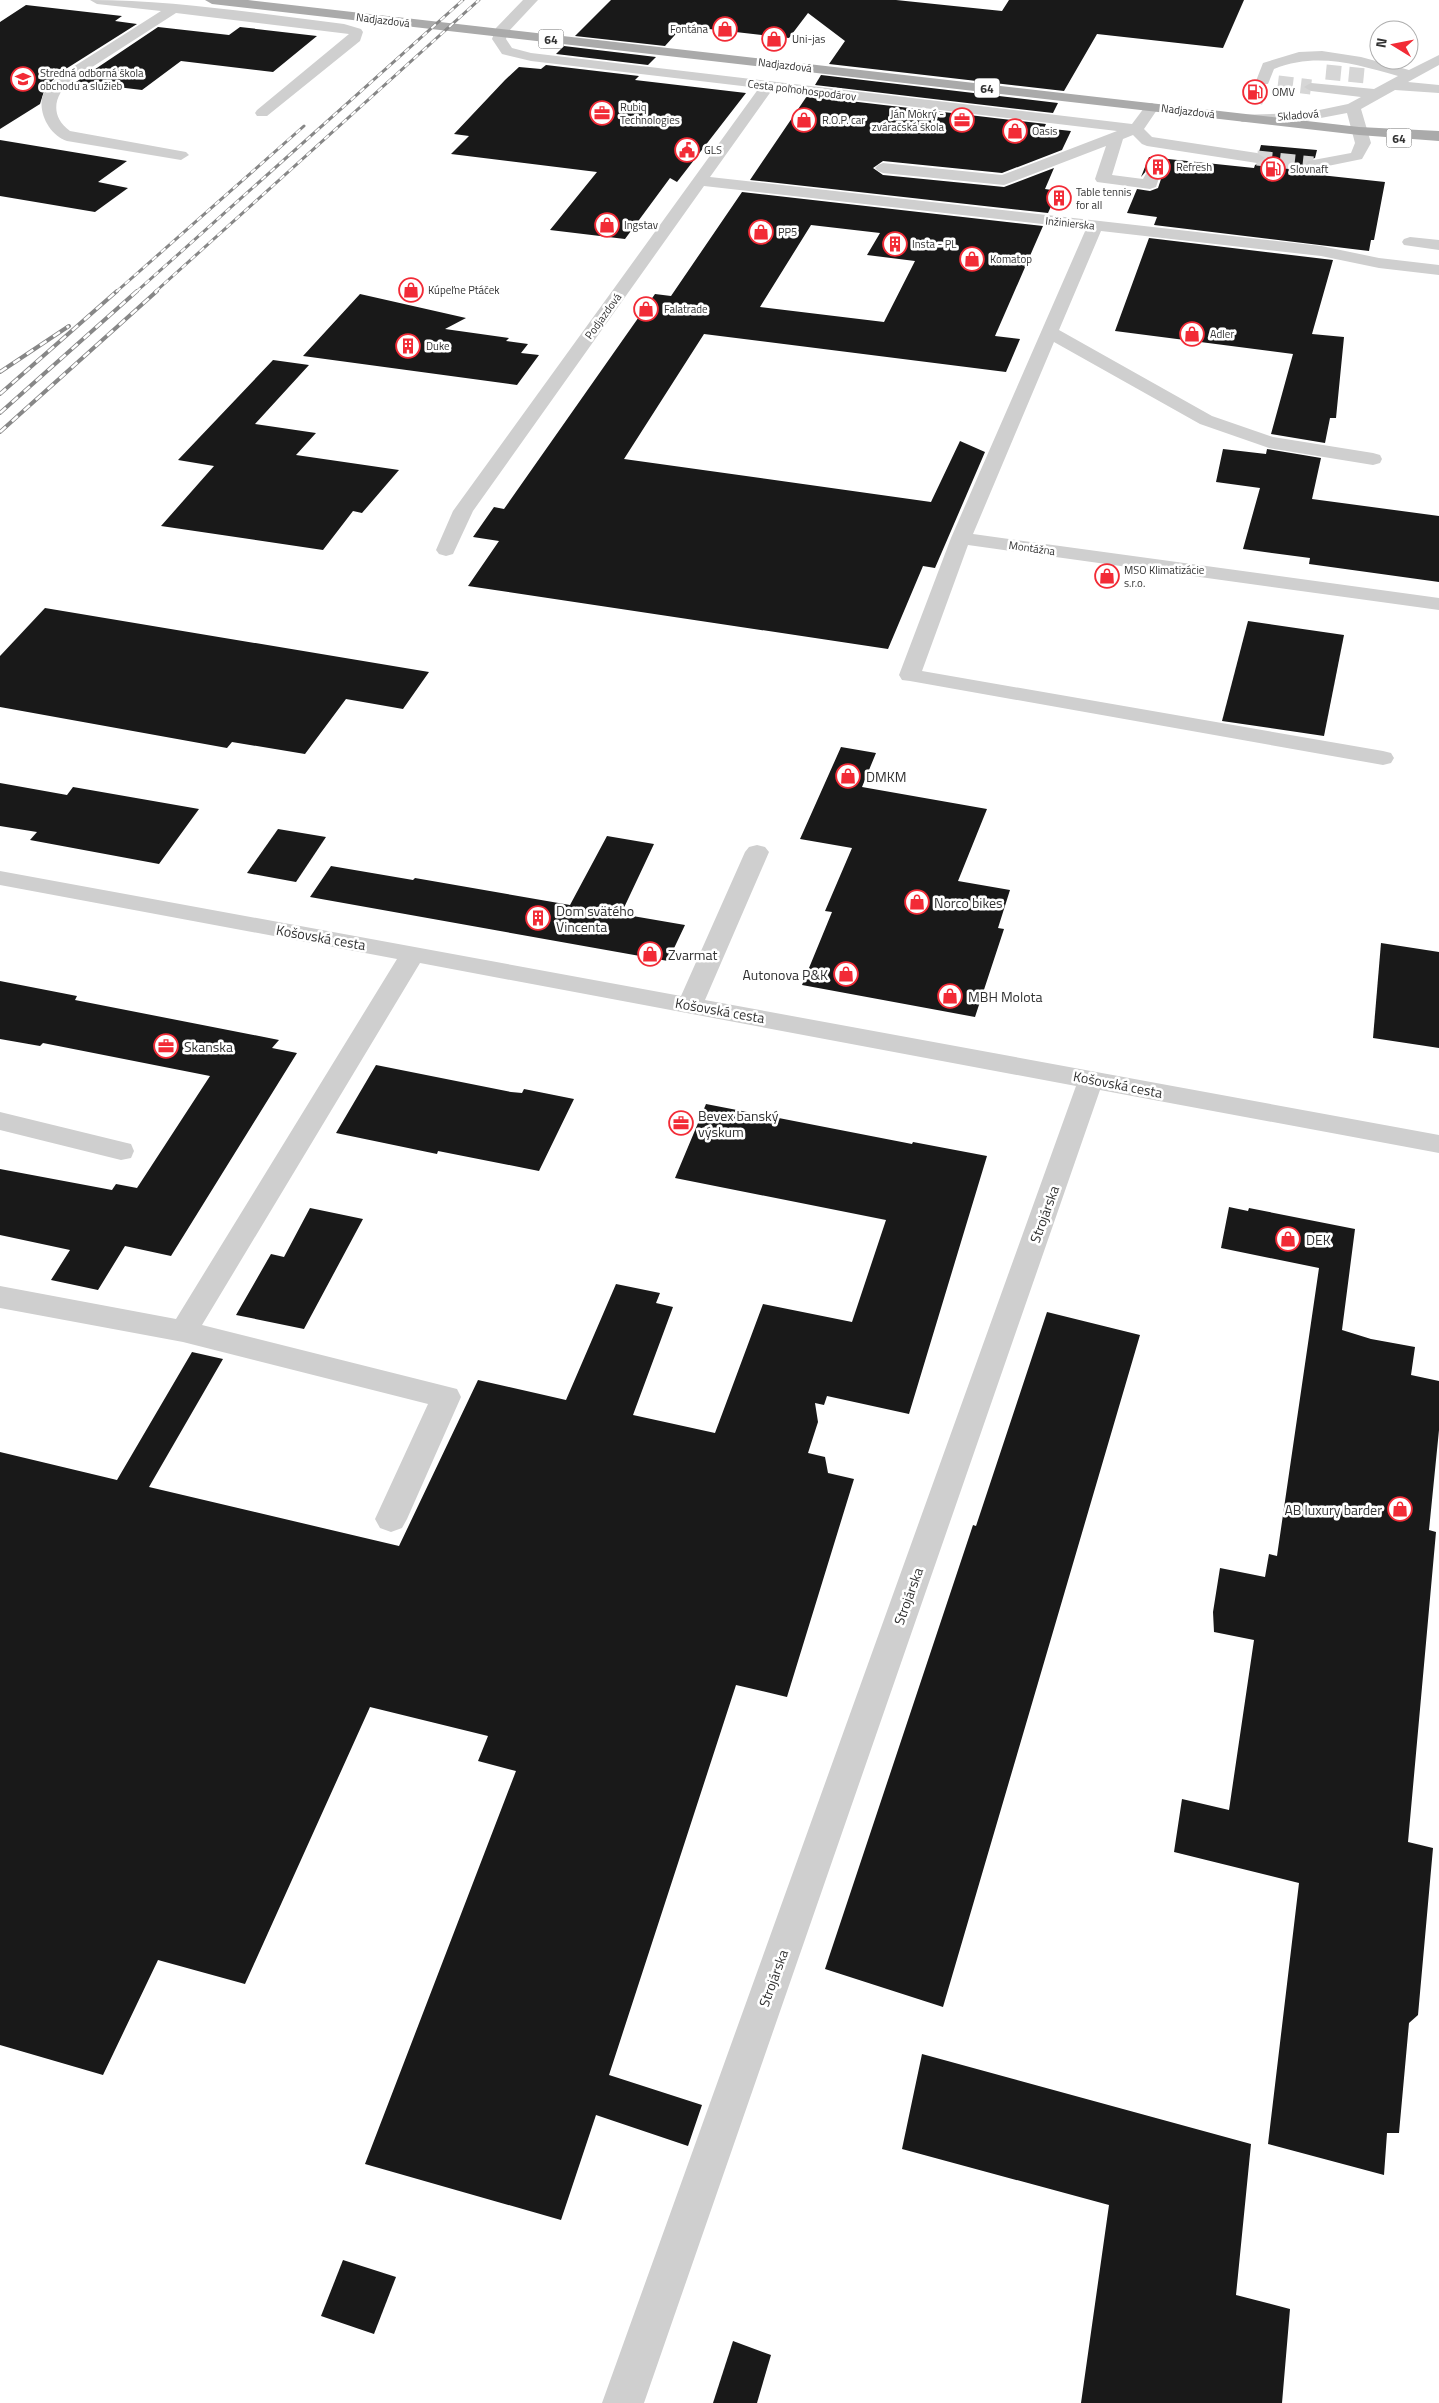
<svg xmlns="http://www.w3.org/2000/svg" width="1439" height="2403" viewBox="0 0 1439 2403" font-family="'Titillium Web',sans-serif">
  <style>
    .building { fill: #191919; fill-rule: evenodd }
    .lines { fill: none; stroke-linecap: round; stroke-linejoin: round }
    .minor-tunnel { stroke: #d6d6d6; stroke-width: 15; stroke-dasharray: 15 8; stroke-linecap: butt }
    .minor { fill: #cfcfcf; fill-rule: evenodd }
    .major { fill: #aaa; fill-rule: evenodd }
    .rail-far1-casing { stroke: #878787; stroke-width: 3 }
    .rail-casing { stroke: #878787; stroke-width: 4 }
    .rail-far1 { stroke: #fff; stroke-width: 2; stroke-dasharray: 6; stroke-linecap: butt }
    .rail { stroke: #fff; stroke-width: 2.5; stroke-dasharray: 8; stroke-linecap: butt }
    .labels { text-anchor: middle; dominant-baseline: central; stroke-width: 5; stroke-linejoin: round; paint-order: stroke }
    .far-street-label { font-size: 11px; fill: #323232; stroke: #fff }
    .far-poi-label { font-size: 11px; fill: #323232; stroke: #fff; text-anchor: start }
    .shield { fill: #fff; stroke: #707070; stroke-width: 1 }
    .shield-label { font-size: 12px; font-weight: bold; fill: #323232 }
    .poi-label { font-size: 14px; fill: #323232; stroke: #fff; text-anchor: start }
    .street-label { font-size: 14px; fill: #323232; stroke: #fff }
  </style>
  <rect width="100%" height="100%" fill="#fff"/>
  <g class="building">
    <polygon points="611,0 896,0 1002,11 1009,0 1244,0 1223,48 1097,34 1064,91 829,64 845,41 808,13 789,38 683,26 665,46 575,36"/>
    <polygon points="26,5 122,16 115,21 137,24 61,72 45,88 40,104 0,129 0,22"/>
    <polygon points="158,27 229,35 240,27 317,36 273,72 181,61 142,90 76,82 67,88"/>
    <polygon points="564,46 656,57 648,65 556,54"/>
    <polygon points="546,65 639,76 635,80 746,93 677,182 670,178 625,239 550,230 597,172 451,154 469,136 454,134 505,80 519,67 541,69"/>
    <polygon points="821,75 1058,103 1053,113 815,85"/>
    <polygon points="807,96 1046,124 1044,128 1071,131 1062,150 1002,173 883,161 873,168 883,175 1004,187 1054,168 1045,189 1058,191 1048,213 750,180"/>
    <polygon points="0,140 127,161 98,182 128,188 95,212 0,196"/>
    <polygon points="1261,145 1317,150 1315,158 1307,160 1303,164 1312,170 1311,174 1385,182 1374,240 1371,240 1369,251 1154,225 1157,217 1127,213 1137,189 1150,191 1158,188 1162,176 1158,171 1147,170 1141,177 1149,157 1254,168 1255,165 1267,159 1259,152"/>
    <path d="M742,192L1043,226L995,336L1020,339L1006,372L704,334L624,459L931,502L960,441L985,452L935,568L923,566L888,649L468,586L499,541L473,537L494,507L504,509L655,294L671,296ZM811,225L880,233L867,255L915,261L884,322L760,307Z"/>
    <polygon points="1149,238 1333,260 1312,334 1344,337 1336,418 1330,418 1325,443 1271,434 1293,354 1115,331"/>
    <polygon points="360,294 466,318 445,329 509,338 506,341 528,344 521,353 539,355 517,385 303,356"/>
    <polygon points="273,360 309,365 255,424 316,433 296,455 399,470 362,513 353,511 323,550 161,526 214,466 178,460"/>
    <polygon points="1223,449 1266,454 1267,449 1321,458 1312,499 1439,516 1439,582 1309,564 1310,558 1243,549 1260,488 1216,482"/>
    <polygon points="45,608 429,672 403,709 346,699 305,754 232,742 227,748 0,707 0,656"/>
    <polygon points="1248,621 1344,635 1324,736 1222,721"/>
    <polygon points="841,747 876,753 862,787 987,809 958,881 1010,890 998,928 1004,929 975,1017 802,985 832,912 825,911 852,848 800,839"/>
    <polygon points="0,783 67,795 73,787 199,809 159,864 30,840 37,832 0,826"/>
    <polygon points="278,829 326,837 296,882 247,873"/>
    <polygon points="607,836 654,844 621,914 685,925 668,961 310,897 331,866 413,880 415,878 570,905"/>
    <polygon points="1381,943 1439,952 1439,1048 1373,1038"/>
    <polygon points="0,981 77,996 75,1000 279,1040 272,1048 297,1053 171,1256 125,1246 98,1290 51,1280 70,1250 0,1235 0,1169 112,1190 116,1184 137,1188 210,1076 43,1043 40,1046 0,1039"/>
    <polygon points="376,1065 511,1092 522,1093 524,1089 574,1099 539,1171 438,1151 437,1154 336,1133"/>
    <polygon points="706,1104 912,1144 913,1142 987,1156 909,1414 827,1396 824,1405 815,1403 818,1422 808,1453 825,1457 828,1473 854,1479 787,1697 736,1685 609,2075 702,2105 688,2146 596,2115 561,2220 365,2164 516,1771 478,1761 488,1736 370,1707 245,1984 158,1960 103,2075 0,2045 0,1452 117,1480 192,1352 223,1359 149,1487 399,1546 478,1380 566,1400 616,1284 660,1293 656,1303 673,1307 633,1415 715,1433 763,1304 852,1322 886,1220 675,1178"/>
    <polygon points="1229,1207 1248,1211 1249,1208 1355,1229 1342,1330 1371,1339 1415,1347 1411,1375 1439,1381 1439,1430 1429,1530 1436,1532 1408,1842 1433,1848 1418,2015 1409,2023 1399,2133 1387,2133 1384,2175 1268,2144 1299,1883 1174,1852 1182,1799 1229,1810 1254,1640 1214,1632 1213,1612 1220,1568 1265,1577 1269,1554 1277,1556 1319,1268 1221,1248"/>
    <polygon points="310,1208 363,1219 304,1329 236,1315 271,1254 284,1257"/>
    <polygon points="1047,1312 1140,1335 943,2007 825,1969 973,1525 976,1526"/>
    <polygon points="922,2054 1251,2144 1236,2295 1290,2309 1282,2403 1081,2403 1109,2205 902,2149"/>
    <polygon points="343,2260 396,2277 374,2334 321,2316"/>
    <polygon points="733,2341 771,2355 757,2403 713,2403"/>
  </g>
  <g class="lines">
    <g class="minor-tunnel">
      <polyline points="1326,72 1367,76"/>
      <polyline points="1278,83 1311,87"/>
      <polyline points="1255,102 1261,86"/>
      <polyline points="1257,158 1313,164"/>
      <polyline points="1152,175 1159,158"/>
    </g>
    <g class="minor">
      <path d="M90,0C175,0 260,14 344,24L361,29L363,32L360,41L267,116H257L255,113L257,110L349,34L176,13L72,80C54,94 49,116 70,131L186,152L189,155L181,160L67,141C50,136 37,112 43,95C47,86 55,80 62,74L161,11L97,4Z"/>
      <polygon points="523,0 538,0 508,32 506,39 512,48 531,53 1132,124 1147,104 1152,103 1159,107 1144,129 1152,137 1257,153 1265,158 1257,163 1147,146 1142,144 1133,135 1123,139 1112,175 1143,179 1147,172 1157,172 1160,175 1156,187 1150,189 1097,182 1095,179 1106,146 1004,185 883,173 878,171 875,168 878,165 883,163 1002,175 1117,131 772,90 710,177 1321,246 1379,258 1439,265 1439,275 1379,268 1321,256 1101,231 1059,330 1212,416 1273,437 1373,453 1380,455 1382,459 1380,463 1373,465 1269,448 1200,424 1054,342 973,534 1439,598 1439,610 968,545 922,671 1383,751 1391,753 1394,758 1391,763 1383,765 910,681 902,680 899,675 951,538 1086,229 704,186 473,511 453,554 446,556 439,554 436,550 453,511 759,88 531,61 502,54 492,39 496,28"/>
      <path d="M1322,51L1361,57L1409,70L1439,55V65L1408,82L1439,85V93L1395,90L1361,109L1371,143L1362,159L1313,169L1308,167L1305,164L1308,161L1351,153L1355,143L1347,113L1305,121L1242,122L1235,118L1237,115L1305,113L1348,104L1361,97L1311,91L1304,87L1311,83L1374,89L1398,76C1355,64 1317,52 1274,69L1268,84H1258L1256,81L1263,63L1299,52Z"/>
      <polygon points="1410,237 1439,240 1439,250 1404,245 1402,242 1404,239"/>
      <polygon points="757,845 765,847 769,852 705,1000 1439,1135 1439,1153 1100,1090 644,2403 602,2403 1076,1086 420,963 202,1325 457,1389 461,1397 407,1519 402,1528 391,1532 380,1528 375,1519 428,1404 183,1342 0,1308 0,1286 176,1319 397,959 0,885 0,871 681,996 745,852 749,847"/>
      <polygon points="0,1112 131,1144 134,1151 131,1158 121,1160 0,1130"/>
    </g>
    <polygon class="major" points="205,0 248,0 1359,127 1439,131 1439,141 1359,135 212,4"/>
    <g class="rail-far1-casing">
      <g id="rail-far1">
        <polyline points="116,292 304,126"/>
        <polyline points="136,292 463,0"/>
        <polyline points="155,292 479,0"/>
      </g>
    </g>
    <g class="rail-casing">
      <g id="rail">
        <polyline points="0,372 69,326"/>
        <polyline points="0,394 117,291"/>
        <polyline points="0,413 137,291"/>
        <polyline points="0,432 157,291"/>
      </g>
    </g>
    <use href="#rail-far1" class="rail-far1"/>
    <use href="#rail" class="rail"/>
  </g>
  <defs>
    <g id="shop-ring" transform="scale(1.25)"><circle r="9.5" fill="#fff" stroke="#f22b36" stroke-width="1.5"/><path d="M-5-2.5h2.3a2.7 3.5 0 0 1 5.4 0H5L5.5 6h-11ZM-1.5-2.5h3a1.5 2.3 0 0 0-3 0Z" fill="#f22b36"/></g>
    <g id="school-ring" transform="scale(1.25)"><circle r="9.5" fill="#fff" stroke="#f22b36" stroke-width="1.5"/><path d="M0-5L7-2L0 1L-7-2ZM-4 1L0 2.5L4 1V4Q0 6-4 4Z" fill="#f22b36"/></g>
    <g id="fuel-ring" transform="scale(1.25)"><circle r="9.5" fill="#fff" stroke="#f22b36" stroke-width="1.5"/><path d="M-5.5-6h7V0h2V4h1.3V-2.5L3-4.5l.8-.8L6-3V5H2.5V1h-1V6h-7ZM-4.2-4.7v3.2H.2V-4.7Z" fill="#f22b36"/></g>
    <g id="office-ring" transform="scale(1.25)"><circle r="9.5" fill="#fff" stroke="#f22b36" stroke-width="1.5"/><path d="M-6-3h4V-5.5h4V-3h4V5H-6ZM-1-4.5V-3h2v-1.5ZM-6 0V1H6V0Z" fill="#f22b36"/></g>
    <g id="civic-ring" transform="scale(1.25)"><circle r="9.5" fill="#fff" stroke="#f22b36" stroke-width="1.5"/><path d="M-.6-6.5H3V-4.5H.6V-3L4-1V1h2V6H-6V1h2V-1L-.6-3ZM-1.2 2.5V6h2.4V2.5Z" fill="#f22b36"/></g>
    <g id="building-ring" transform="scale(1.25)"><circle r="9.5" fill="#fff" stroke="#f22b36" stroke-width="1.5"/><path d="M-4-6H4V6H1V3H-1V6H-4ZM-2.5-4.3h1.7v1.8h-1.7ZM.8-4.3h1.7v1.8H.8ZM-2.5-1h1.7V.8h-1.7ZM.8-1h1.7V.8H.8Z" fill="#f22b36"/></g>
  </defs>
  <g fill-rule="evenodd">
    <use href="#shop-ring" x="725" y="29"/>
    <use href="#shop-ring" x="774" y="39"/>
    <use href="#school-ring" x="23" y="79"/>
    <use href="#fuel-ring" x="1255" y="92"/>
    <use href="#office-ring" x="602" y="113"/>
    <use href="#shop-ring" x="804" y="120"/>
    <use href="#office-ring" x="962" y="120"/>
    <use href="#shop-ring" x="1015" y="131"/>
    <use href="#civic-ring" x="687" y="150"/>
    <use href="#building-ring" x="1158" y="167"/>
    <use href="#fuel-ring" x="1273" y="169"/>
    <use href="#building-ring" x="1059" y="198"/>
    <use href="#shop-ring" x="607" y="225"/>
    <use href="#shop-ring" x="761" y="232"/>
    <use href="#building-ring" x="895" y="244"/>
    <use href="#shop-ring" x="972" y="259"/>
    <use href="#shop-ring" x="411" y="290"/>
    <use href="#shop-ring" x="646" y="309"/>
    <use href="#shop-ring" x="1192" y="334"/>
    <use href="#building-ring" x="408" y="346"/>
    <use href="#shop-ring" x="1107" y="576"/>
    <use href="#shop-ring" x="848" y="776"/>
    <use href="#shop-ring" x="917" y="902"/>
    <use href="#building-ring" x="538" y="918"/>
    <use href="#shop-ring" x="650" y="954"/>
    <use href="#shop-ring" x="846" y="974"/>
    <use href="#shop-ring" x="950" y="996"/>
    <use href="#office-ring" x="166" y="1046"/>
    <use href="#office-ring" x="681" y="1123"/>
    <use href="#shop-ring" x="1288" y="1239"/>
    <use href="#shop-ring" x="1400" y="1509"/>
  </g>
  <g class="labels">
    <g class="far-street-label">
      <text transform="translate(383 20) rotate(7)">Nadjazdová</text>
      <text transform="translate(785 65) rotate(7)">Nadjazdová</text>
      <text transform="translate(802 90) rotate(7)">Cesta poľnohospodárov</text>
      <text transform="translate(1188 111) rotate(7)">Nadjazdová</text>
      <text transform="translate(1298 115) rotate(-5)">Skladová</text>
      <text transform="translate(1070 223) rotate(6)">Inžinierska</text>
      <text transform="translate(603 316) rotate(-54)">Podjazdová</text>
      <text transform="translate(1032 548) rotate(8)">Montážna</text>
    </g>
    <g class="far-poi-label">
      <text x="708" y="29" text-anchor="end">Fontána</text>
      <text x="792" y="39">Uni-jas</text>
      <text x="40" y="73">Stredná odborná škola<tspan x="40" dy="13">obchodu a služieb</tspan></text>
      <text x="1272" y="92">OMV</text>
      <text x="620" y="107">Rubiq<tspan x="620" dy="13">Technologies</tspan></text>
      <text x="944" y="114" text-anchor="end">Ján Mokrý -<tspan x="944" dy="13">zváračská škola</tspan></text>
      <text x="822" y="120">R.O.P. car</text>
      <text x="1032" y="131">Oasis</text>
      <text x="704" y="150">GLS</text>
      <text x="1176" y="167">Refresh</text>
      <text x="1290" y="169">Slovnaft</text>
      <text x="1076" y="192">Table tennis<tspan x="1076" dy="13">for all</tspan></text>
      <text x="624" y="225">Ingstav</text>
      <text x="778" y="232">PP5</text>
      <text x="912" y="244">Insta - PL</text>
      <text x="990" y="259">Komatop</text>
      <text x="428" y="290">Kúpeľne Ptáček</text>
      <text x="664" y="309">Falatrade</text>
      <text x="1210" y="334">Adler</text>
      <text x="426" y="346">Duke</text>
      <text x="1124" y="570">MSO Klimatizácie<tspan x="1124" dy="13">s.r.o.</tspan></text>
    </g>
    <g class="shield">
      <rect x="538.5" y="29.5" width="25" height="19" rx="4"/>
      <rect x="974.5" y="78.5" width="25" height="19" rx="4"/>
      <rect x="1386.5" y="128.5" width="25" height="19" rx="4"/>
    </g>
    <g class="shield-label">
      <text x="551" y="39">64</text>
      <text x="987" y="88">64</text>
      <text x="1399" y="138">64</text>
    </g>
    <g class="poi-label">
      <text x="866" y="776">DMKM</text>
      <text x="934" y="902">Norco bikes</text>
      <text x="556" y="910">Dom svätého<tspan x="556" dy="16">Vincenta</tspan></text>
      <text x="668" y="954">Zvarmat</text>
      <text x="828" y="974" text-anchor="end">Autonova P&amp;K</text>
      <text x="968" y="996">MBH Molota</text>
      <text x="184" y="1046">Skanska</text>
      <text x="698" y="1115">Bevex banský<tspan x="698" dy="16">výskum</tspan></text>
      <text x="1306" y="1239">DEK</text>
      <text x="1382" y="1509" text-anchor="end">AB luxury barder</text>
    </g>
    <g class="street-label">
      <text transform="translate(321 937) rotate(10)">Košovská cesta</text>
      <text transform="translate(720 1010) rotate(10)">Košovská cesta</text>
      <text transform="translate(1118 1084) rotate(11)">Košovská cesta</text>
      <text transform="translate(1044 1214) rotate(-70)">Strojárska</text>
      <text transform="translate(908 1596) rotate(-70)">Strojárska</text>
      <text transform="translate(773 1978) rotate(-70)">Strojárska</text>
    </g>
  </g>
  <g transform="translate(1394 45) rotate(280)"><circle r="24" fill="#ffffff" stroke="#adadad"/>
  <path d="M0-4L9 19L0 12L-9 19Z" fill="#f22b36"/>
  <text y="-8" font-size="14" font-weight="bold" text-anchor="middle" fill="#323232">N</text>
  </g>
</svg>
